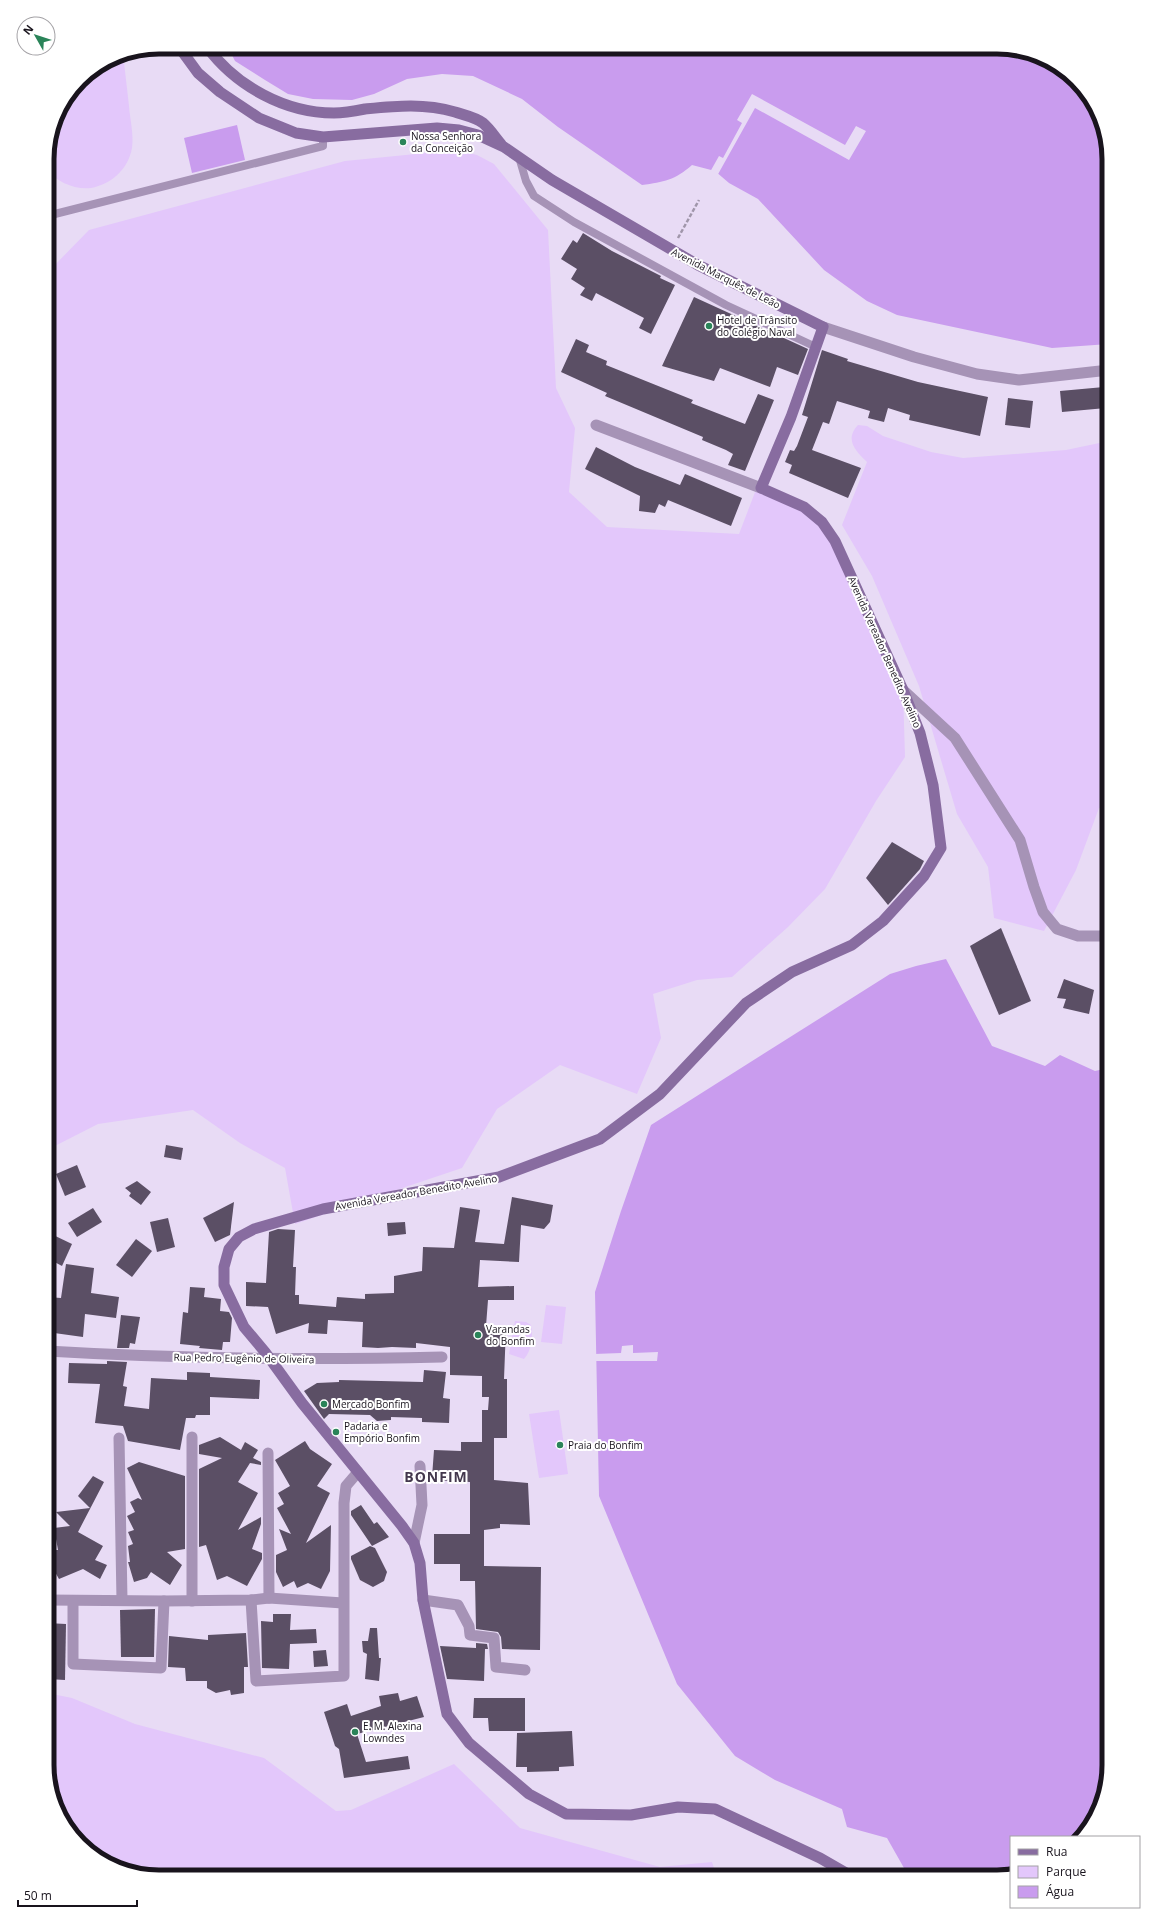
<svg xmlns="http://www.w3.org/2000/svg" width="1156" height="1924" viewBox="0 0 1156 1924" font-family="'Open Sans',sans-serif">
  <style>
    .green { fill: #e3c7fb }
    .water { fill: #c99cee }
    .pier { fill: #e8dbf5 }
    .building { fill: #5b4f65 }
    .lines { fill: none; stroke-linecap: round; stroke-linejoin: round }
    .path { stroke: #a096aa; stroke-width: 2.5; stroke-dasharray: 4 2; stroke-linecap: butt }
    .service { stroke: #a693b6; stroke-width: 8 }
    .minor { stroke: #a693b6; stroke-width: 11 }
    .secondary { stroke: #886ca0; stroke-width: 11 }
    .poi-dot { fill: #2a8459; stroke: #fff; stroke-width: 1.5 }
    .labels { text-anchor: middle; dominant-baseline: central; stroke-width: 4; stroke-linejoin: round; paint-order: stroke }
    .poi-label { font-size: 10px; fill: #19141d; stroke: #fff; text-anchor: start }
    .street-label { font-size: 10px; fill: #19141d; stroke: #fff }
    .district-label { font-size: 14px; font-weight: bold; letter-spacing: 1px; fill: #43384d; stroke: #fff }
    .rim { fill: none; stroke: #19141d; stroke-width: 5 }
  </style>
  <rect width="100%" height="100%" fill="#e8dbf5"/>
  <g class="green">
    <path d="M123,54C125,71 127,88 129,106C130,119 134,135 132,148C128,170 111,184 91,188C75,190 57,182 47,170V152L56,116L80,80L116,55Z"/>
    <polygon points="456,150 477,155 494,164 548,230 556,388 575,428 569,492 607,527 739,534 757,487 822,522 903,690 905,757 876,801 825,889 788,927 732,977 697,980 653,994 661,1038 637,1094 560,1065 497,1109 462,1168 295,1224 285,1168 240,1143 193,1110 98,1124 47,1150 47,273 89,230 345,161"/>
    <path d="M858,425L867,426L883,436L931,452L963,458L1066,450L1109,441V808H1099L1076,870L1044,931L994,918L988,867L957,814L919,686L872,576L842,525L867,462C856,451 844,440 858,425Z"/>
    <polygon points="546,1305 566,1307 562,1344 541,1342"/>
    <path d="M515,1321L526,1322L531,1325C533,1336 532,1350 524,1359L509,1354Z"/>
    <polygon points="559,1410 568,1474 539,1478 529,1414"/>
    <polygon points="47,1693 72,1698 135,1724 264,1758 336,1811 351,1810 454,1764 520,1828 660,1867 712,1862 717,1877 152,1877 97,1858 58,1814 47,1765"/>
  </g>
  <g class="water">
    <path d="M228,47H1005L1060,66L1098,110L1109,159V344L1052,348L897,315L867,301L824,270L758,199L729,183L715,171L692,165C675,180 664,182 642,185L558,127L522,99L473,76L442,74L407,79L374,94L352,100L313,99L288,94L265,80L235,61Z"/>
    <polygon points="237,125 245,160 192,173 184,138"/>
    <polygon points="946,959 992,1046 1045,1066 1060,1055 1095,1071 1104,1069 1109,1092 1109,1765 1090,1827 1079,1837 1011,1837 1011,1874 997,1877 911,1877 904,1868 887,1838 847,1827 842,1809 775,1780 735,1756 677,1684 599,1496 595,1292 621,1211 651,1125 890,974 916,966"/>
  </g>
  <g class="pier">
    <polygon points="752,94 845,145 856,126 866,131 849,160 755,108 717,176 710,172 719,156 723,158 742,123 737,120"/>
    <polygon points="633,1345 633,1353 658,1352 657,1361 594,1361 594,1354 621,1353 622,1346"/>
  </g>
  <g class="building">
    <polygon points="583,233 612,251 661,276 660,278 675,285 651,334 639,328 644,318 596,293 592,301 580,295 585,288 571,279 577,269 561,259 573,240 577,243"/>
    <polygon points="694,297 808,349 798,375 777,367 770,387 720,368 714,381 662,366"/>
    <polygon points="576,339 589,345 586,352 607,361 606,365 693,400 691,403 745,424 758,394 774,400 745,471 728,465 733,454 726,450 702,440 703,437 605,396 607,393 561,372"/>
    <polygon points="822,350 848,359 847,361 918,382 988,397 980,436 909,420 910,415 888,408 884,422 868,418 870,411 837,401 829,424 823,422 812,450 861,468 848,498 789,473 792,465 785,462 790,450 794,451 797,446 808,417 802,415"/>
    <polygon points="1104,387 1106,408 1062,412 1060,391"/>
    <polygon points="1008,398 1033,401 1030,428 1005,425"/>
    <polygon points="596,447 635,467 680,485 685,474 742,498 731,526 668,500 665,507 659,504 655,513 639,511 640,496 585,469"/>
    <polygon points="892,842 924,861 920,869 888,905 866,878"/>
    <polygon points="1001,928 1031,1001 999,1015 970,946"/>
    <polygon points="1064,979 1094,990 1089,1014 1063,1008 1066,999 1057,998"/>
    <polygon points="166,1145 183,1148 181,1160 164,1157"/>
    <polygon points="77,1165 86,1187 65,1196 56,1174"/>
    <polygon points="137,1181 151,1192 141,1205 129,1196 131,1193 125,1188"/>
    <polygon points="512,1197 553,1205 550,1222 544,1229 521,1225 519,1262 480,1260 478,1287 514,1286 514,1300 488,1300 486,1326 506,1327 504,1379 507,1379 507,1438 494,1438 494,1480 528,1483 530,1525 500,1524 500,1528 484,1530 484,1566 541,1567 540,1650 502,1649 501,1637 498,1632 476,1629 475,1581 460,1581 460,1564 434,1564 434,1534 470,1534 470,1482 434,1480 434,1477 432,1477 434,1450 461,1451 461,1442 482,1442 482,1410 488,1410 489,1397 482,1397 482,1376 450,1375 450,1347 416,1343 416,1348 392,1347 378,1348 362,1347 363,1322 328,1320 327,1334 308,1333 309,1323 276,1334 268,1307 246,1306 246,1282 266,1283 269,1232 278,1229 295,1230 293,1267 296,1267 295,1295 299,1295 299,1304 336,1307 337,1297 365,1299 365,1294 394,1293 394,1276 422,1271 423,1247 454,1248 460,1207 480,1210 475,1242 504,1244"/>
    <polygon points="234,1202 230,1235 215,1242 203,1218"/>
    <polygon points="93,1208 102,1222 77,1237 68,1223"/>
    <polygon points="168,1218 175,1247 157,1252 150,1222"/>
    <polygon points="405,1222 406,1234 388,1236 387,1223"/>
    <polygon points="47,1232 72,1244 62,1266 47,1258"/>
    <polygon points="136,1239 152,1251 132,1277 116,1265"/>
    <polygon points="66,1264 94,1268 91,1293 119,1297 116,1318 85,1314 83,1337 47,1332 47,1297 61,1298"/>
    <polygon points="190,1287 205,1288 204,1297 221,1299 220,1311 229,1312 232,1318 230,1342 223,1342 222,1350 199,1348 200,1346 180,1344 183,1312 188,1313"/>
    <polygon points="121,1315 140,1317 135,1344 130,1343 129,1348 117,1348"/>
    <polygon points="107,1361 127,1362 123,1386 127,1387 124,1406 149,1409 151,1378 187,1380 187,1372 210,1373 210,1377 260,1380 259,1399 210,1397 210,1415 196,1415 195,1418 186,1418 180,1450 128,1441 123,1426 95,1423 100,1384 68,1383 69,1363 107,1364"/>
    <polygon points="424,1370 446,1372 443,1398 450,1399 449,1423 422,1422 422,1418 391,1417 391,1420 377,1421 370,1415 329,1414 324,1419 304,1391 317,1383 339,1382 339,1380 423,1382"/>
    <polygon points="220,1437 241,1450 245,1442 258,1450 253,1458 261,1462 261,1465 250,1463 238,1482 258,1493 238,1530 261,1517 261,1524 252,1549 262,1553 262,1559 247,1586 227,1576 217,1580 206,1545 199,1547 199,1469 222,1458 199,1454 199,1445"/>
    <polygon points="305,1441 310,1449 332,1464 317,1486 330,1493 306,1543 331,1525 330,1571 321,1589 308,1583 297,1588 294,1581 283,1587 276,1572 276,1555 287,1550 279,1529 291,1534 277,1508 284,1504 278,1493 290,1486 275,1460"/>
    <polygon points="139,1462 185,1476 185,1549 167,1552 182,1565 170,1585 151,1572 147,1578 134,1582 128,1562 130,1562 128,1546 133,1544 128,1532 134,1530 127,1516 135,1512 130,1502 138,1498 142,1500 127,1468"/>
    <polygon points="93,1476 104,1482 78,1532 103,1546 95,1560 107,1565 100,1579 83,1569 59,1579 55,1572 54,1550 58,1550 54,1528 70,1526 56,1512 90,1508 78,1496"/>
    <polygon points="361,1505 374,1524 377,1522 389,1537 372,1546 351,1515 351,1511"/>
    <polygon points="370,1546 375,1548 387,1572 384,1581 373,1587 360,1580 351,1559 351,1556"/>
    <polygon points="155,1609 154,1657 121,1657 120,1610"/>
    <polygon points="273,1614 291,1614 290,1630 316,1629 317,1643 290,1644 289,1669 262,1668 261,1621 273,1622"/>
    <polygon points="47,1623 66,1624 65,1680 47,1679"/>
    <polygon points="370,1628 377,1628 379,1658 381,1658 379,1681 365,1679 367,1654 363,1652 362,1641 368,1641"/>
    <polygon points="246,1633 248,1667 244,1667 244,1693 231,1695 230,1690 216,1693 207,1688 207,1681 186,1681 185,1668 168,1667 169,1636 208,1640 208,1635"/>
    <polygon points="476,1643 487,1644 488,1649 485,1649 484,1681 447,1679 440,1646 476,1648"/>
    <polygon points="326,1650 328,1666 314,1667 313,1651"/>
    <polygon points="398,1693 400,1701 417,1696 424,1717 357,1734 366,1762 408,1756 410,1769 344,1778 339,1749 335,1746 324,1712 347,1704 351,1716 381,1706 379,1696"/>
    <polygon points="474,1698 525,1698 525,1731 489,1731 488,1718 473,1718"/>
    <polygon points="572,1731 574,1766 559,1767 559,1771 527,1772 527,1767 516,1767 517,1733"/>
  </g>
  <g class="lines">
    <polyline class="path" points="678,238 699,200"/>
    <g class="service">
      <polyline points="519,157 526,181 534,196 574,222 726,305 816,347"/>
      <polyline points="47,216 323,146 323,137"/>
    </g>
    <g class="minor">
      <polyline points="823,327 914,357 977,374 1019,380 1109,370"/>
      <polyline points="596,425 761,488"/>
      <polyline points="903,690 955,738 1020,840 1034,887 1043,912 1057,929 1078,936 1109,936"/>
      <path d="M47,1351C179,1359 310,1360 442,1357"/>
      <polyline points="47,1432 49,1351"/>
      <polyline points="119,1438 122,1600"/>
      <polyline points="268,1453 269,1598"/>
      <polyline points="47,1532 48,1600"/>
      <polyline points="414,1543 422,1505 420,1466"/>
      <polyline points="47,1600 164,1601 251,1600 269,1598 343,1603"/>
      <polyline points="251,1600 256,1681 344,1676 344,1503 346,1486 358,1472"/>
      <polyline points="423,1600 458,1605 469,1626 470,1635 494,1638 496,1667 525,1670"/>
      <polyline points="73,1601 73,1664 161,1668 164,1601"/>
      <polyline points="192,1601 192,1437"/>
    </g>
    <g class="secondary">
      <polyline points="179,47 198,73 220,92 259,118 296,133 323,137 437,128 459,130 478,135 504,147 552,180 698,265 823,327 791,417 761,488 804,507 822,522 835,541 903,690 920,733 933,785 941,848 924,876 883,921 852,945 792,972 746,1003 660,1094 600,1139 499,1177 323,1209 254,1229 239,1237 229,1249 224,1267 224,1285 244,1327 265,1352 302,1403 402,1526 414,1543 420,1563 423,1600 447,1714 469,1743 529,1794 566,1814 631,1815 678,1807 715,1809 820,1858 853,1877"/>
      <path d="M207,47C236,86 285,113 334,113C344,113 355,111 365,109C396,106 424,103 455,112C464,115 475,117 483,123C490,129 495,137 501,144"/>
    </g>
  </g>
  <g class="poi-dot">
    <circle cx="403" cy="142" r="4"/>
    <circle cx="709" cy="326" r="4"/>
    <circle cx="478" cy="1335" r="4"/>
    <circle cx="324" cy="1404" r="4"/>
    <circle cx="336" cy="1432" r="4"/>
    <circle cx="560" cy="1445" r="4"/>
    <circle cx="355" cy="1732" r="4"/>
  </g>
  <g class="labels">
    <g class="poi-label">
      <text x="411" y="136">Nossa Senhora<tspan x="411" dy="12">da Conceição</tspan></text>
      <text x="717" y="320">Hotel de Trânsito<tspan x="717" dy="12">do Colégio Naval</tspan></text>
      <text x="486" y="1329">Varandas<tspan x="486" dy="12">do Bonfim</tspan></text>
      <text x="332" y="1404">Mercado Bonfim</text>
      <text x="344" y="1426">Padaria e<tspan x="344" dy="12">Empório Bonfim</tspan></text>
      <text x="568" y="1445">Praia do Bonfim</text>
      <text x="363" y="1726">E. M. Alexina<tspan x="363" dy="12">Lowndes</tspan></text>
    </g>
    <g class="street-label">
      <text transform="translate(726 278) rotate(27)">Avenida Marquês de Leão</text>
      <text transform="translate(885 652) rotate(66)">Avenida Vereador Benedito Avelino</text>
      <text transform="translate(416 1192) rotate(-10)">Avenida Vereador Benedito Avelino</text>
      <text transform="translate(244 1358) rotate(1)">Rua Pedro Eugênio de Oliveira</text>
    </g>
    <g class="district-label">
      <text x="436" y="1476">BONFIM</text>
    </g>
  </g>
  <path d="M0 0H1156V1924H0ZM159 54H997A105 105 0 0 1 1102 159V1765A105 105 0 0 1 997 1870H159A105 105 0 0 1 54 1765V159A105 105 0 0 1 159 54Z" fill="#fff" fill-rule="evenodd"/>
  <path class="rim" d="M159 54H997A105 105 0 0 1 1102 159V1765A105 105 0 0 1 997 1870H159A105 105 0 0 1 54 1765V159A105 105 0 0 1 159 54Z"/>
  <rect x="1010" y="1836" width="130" height="72" fill="#ffffff" stroke="#a3a1a5"/>
  <rect x="1018" y="1849" width="20" height="6" fill="#886ca0" stroke="#a3a1a5"/>
  <text x="1046" y="1856" font-size="12" fill="#19141d">Rua</text>
  <rect x="1018" y="1866" width="20" height="12" fill="#e3c7fb" stroke="#a3a1a5"/>
  <text x="1046" y="1876" font-size="12" fill="#19141d">Parque</text>
  <rect x="1018" y="1886" width="20" height="12" fill="#c99cee" stroke="#a3a1a5"/>
  <text x="1046" y="1896" font-size="12" fill="#19141d">Água</text>
  <g transform="translate(36 36) rotate(309)"><circle r="19" fill="#ffffff" stroke="#a3a1a5"/>
  <path d="M0-3L7 15L0 10L-7 15Z" fill="#2a8459"/>
  <text y="-6" font-size="11" font-weight="bold" text-anchor="middle" fill="#19141d">N</text>
  </g>
  <path d="M18 1900v6h119v-6" fill="none" stroke="#19141d" stroke-width="2"/>
  <text x="24" y="1900" font-size="12" fill="#19141d" stroke="#ffffff" stroke-width="3" paint-order="stroke">50 m</text>
</svg>
